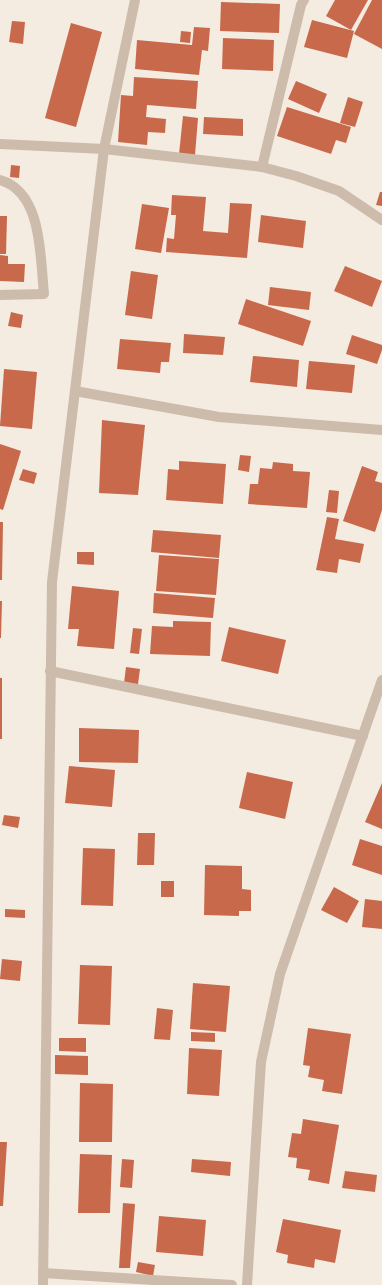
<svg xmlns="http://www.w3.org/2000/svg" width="382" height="1285" viewBox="0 0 382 1285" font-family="'Alegreya Sans',sans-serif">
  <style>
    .building { fill: #c8694b }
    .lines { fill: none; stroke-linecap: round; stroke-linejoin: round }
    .minor { stroke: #cdbbac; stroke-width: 10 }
  </style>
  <rect width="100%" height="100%" fill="#f4ebe1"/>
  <g class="building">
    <polygon points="335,0 368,0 351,30 326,16"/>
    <polygon points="372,0 382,0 382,49 354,34"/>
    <polygon points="221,2 280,4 279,33 220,31"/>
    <polygon points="312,20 354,31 347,58 304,47"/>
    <polygon points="12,21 25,22 23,44 9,42"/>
    <polygon points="71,23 102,32 76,127 45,118"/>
    <polygon points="194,27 210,28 208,51 202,50 199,75 135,69 137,40 192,45"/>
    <polygon points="181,31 191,32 190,43 180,42"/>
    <polygon points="223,38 274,40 273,71 222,69"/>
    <polygon points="134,77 198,81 196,109 147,105 146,117 166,119 165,133 148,132 147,145 118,142 121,95 133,96"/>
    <polygon points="296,81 327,94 319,113 288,99"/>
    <polygon points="348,97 363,102 355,127 340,123"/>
    <polygon points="287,107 351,127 346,143 336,140 331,154 277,136"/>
    <polygon points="183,116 198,118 195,155 179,154"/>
    <polygon points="204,117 243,119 243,136 203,134"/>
    <polygon points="11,165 20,166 19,178 10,177"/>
    <polygon points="380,192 382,192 382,206 376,205"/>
    <polygon points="172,195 206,197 203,231 228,233 230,203 252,204 247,258 166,252 167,238 174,239 176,215 171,215"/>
    <polygon points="142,204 169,208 161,253 135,249"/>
    <polygon points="261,215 306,221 303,248 258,242"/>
    <polygon points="0,216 7,216 6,254 0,254"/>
    <polygon points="0,255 8,256 8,264 25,264 24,282 0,281"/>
    <polygon points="345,266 382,281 372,307 334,291"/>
    <polygon points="131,271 158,275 152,319 125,315"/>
    <polygon points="270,287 311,292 309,310 268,305"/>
    <polygon points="246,299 311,321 303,346 238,324"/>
    <polygon points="11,312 23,315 21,328 8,326"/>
    <polygon points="184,334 225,337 223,355 183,353"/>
    <polygon points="352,335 382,345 382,350 377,364 346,354"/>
    <polygon points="120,339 171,343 169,362 161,362 160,373 117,369"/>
    <polygon points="253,356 299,360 297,387 250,382"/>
    <polygon points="309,361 355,365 352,393 306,389"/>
    <polygon points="4,369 37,372 32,429 0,426"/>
    <polygon points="102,420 145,425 138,495 99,493"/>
    <polygon points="0,444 21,451 3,510 0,509"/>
    <polygon points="240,455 251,456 249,472 238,470"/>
    <polygon points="179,461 226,464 223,504 166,500 168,469 179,470"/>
    <polygon points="273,462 293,464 293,471 310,472 307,508 248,504 250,484 258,484 260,468 272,469"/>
    <polygon points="362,466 378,472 375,481 382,483 382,510 375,532 343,521"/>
    <polygon points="23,469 37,473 34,484 19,480"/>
    <polygon points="329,490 339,491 337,513 326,512"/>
    <polygon points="327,517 339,519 335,539 364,544 360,563 339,559 337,573 316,570"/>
    <polygon points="0,522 3,522 2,580 0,580"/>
    <polygon points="153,530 221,535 219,558 151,552"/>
    <polygon points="77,552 94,552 94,565 77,564"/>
    <polygon points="159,555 219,559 216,595 156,591"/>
    <polygon points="72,586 119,591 114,649 77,646 79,629 68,629"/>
    <polygon points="154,593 215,598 213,618 153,613"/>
    <polygon points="0,601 2,601 1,638 0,638"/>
    <polygon points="173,621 211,622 210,656 150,654 152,626 173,627"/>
    <polygon points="229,627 286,640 278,674 221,661"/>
    <polygon points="133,628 142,629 139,654 130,653"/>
    <polygon points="126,667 140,669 138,684 124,683"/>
    <rect x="0" y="678" width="2" height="61"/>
    <polygon points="79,728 139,730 138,763 79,762"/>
    <polygon points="69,766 115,770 112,807 65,803"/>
    <polygon points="247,772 293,782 285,819 239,808"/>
    <polygon points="382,783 382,829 365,822"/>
    <polygon points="4,815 20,817 18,828 2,825"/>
    <polygon points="138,833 155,833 154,865 137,865"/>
    <polygon points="360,839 382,846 382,875 352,865"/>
    <polygon points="83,848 115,849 113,906 81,905"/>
    <polygon points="205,865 242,866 242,889 251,890 251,911 239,911 239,916 204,915"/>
    <rect x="161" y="881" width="13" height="16"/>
    <polygon points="334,887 359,901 347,923 321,910"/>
    <polygon points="365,899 382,901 382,929 362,927"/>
    <polygon points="5,909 25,910 25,918 5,917"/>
    <polygon points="2,959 22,961 20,981 0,979"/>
    <polygon points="80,965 112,966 110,1025 78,1024"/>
    <polygon points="193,983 230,986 226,1032 190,1029"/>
    <polygon points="157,1008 173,1010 170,1040 154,1039"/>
    <polygon points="308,1028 351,1034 342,1094 322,1091 324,1080 308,1077 310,1066 303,1065"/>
    <polygon points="191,1032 215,1033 215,1042 191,1041"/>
    <polygon points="59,1038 86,1038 86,1052 59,1051"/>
    <polygon points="189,1048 222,1050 219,1096 187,1094"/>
    <polygon points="55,1055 88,1056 88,1075 55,1074"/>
    <polygon points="80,1083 113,1084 112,1142 79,1142"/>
    <polygon points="303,1119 339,1125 329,1184 308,1180 310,1170 296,1168 297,1158 288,1157 292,1133 301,1134"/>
    <polygon points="0,1142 7,1142 3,1206 0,1206"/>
    <polygon points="80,1154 112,1155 110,1213 78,1213"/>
    <polygon points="122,1159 134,1160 132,1188 120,1187"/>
    <polygon points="192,1159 231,1162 230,1176 191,1172"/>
    <polygon points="345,1171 377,1175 375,1192 342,1188"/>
    <polygon points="123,1203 135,1204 130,1268 119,1268"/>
    <polygon points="159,1216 206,1220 203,1256 156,1252"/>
    <polygon points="283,1219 341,1230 335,1263 315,1259 314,1268 287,1263 288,1255 276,1252"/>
    <polygon points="138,1262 155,1265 153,1276 136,1272"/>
  </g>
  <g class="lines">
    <g class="minor">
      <polyline points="0,144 104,149 262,167 296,176 339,191 382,220"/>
      <polyline points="262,167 301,5 304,0"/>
      <path d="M0,180C43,192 40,258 44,294L0,295"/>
      <polyline points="75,391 219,417 382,430"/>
      <polyline points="50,671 363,736"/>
      <polyline points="43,1273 232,1285"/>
      <polyline points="43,1285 52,582 104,149 135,0"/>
      <polyline points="247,1285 261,1062 280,974 382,680"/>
    </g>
  </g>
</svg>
